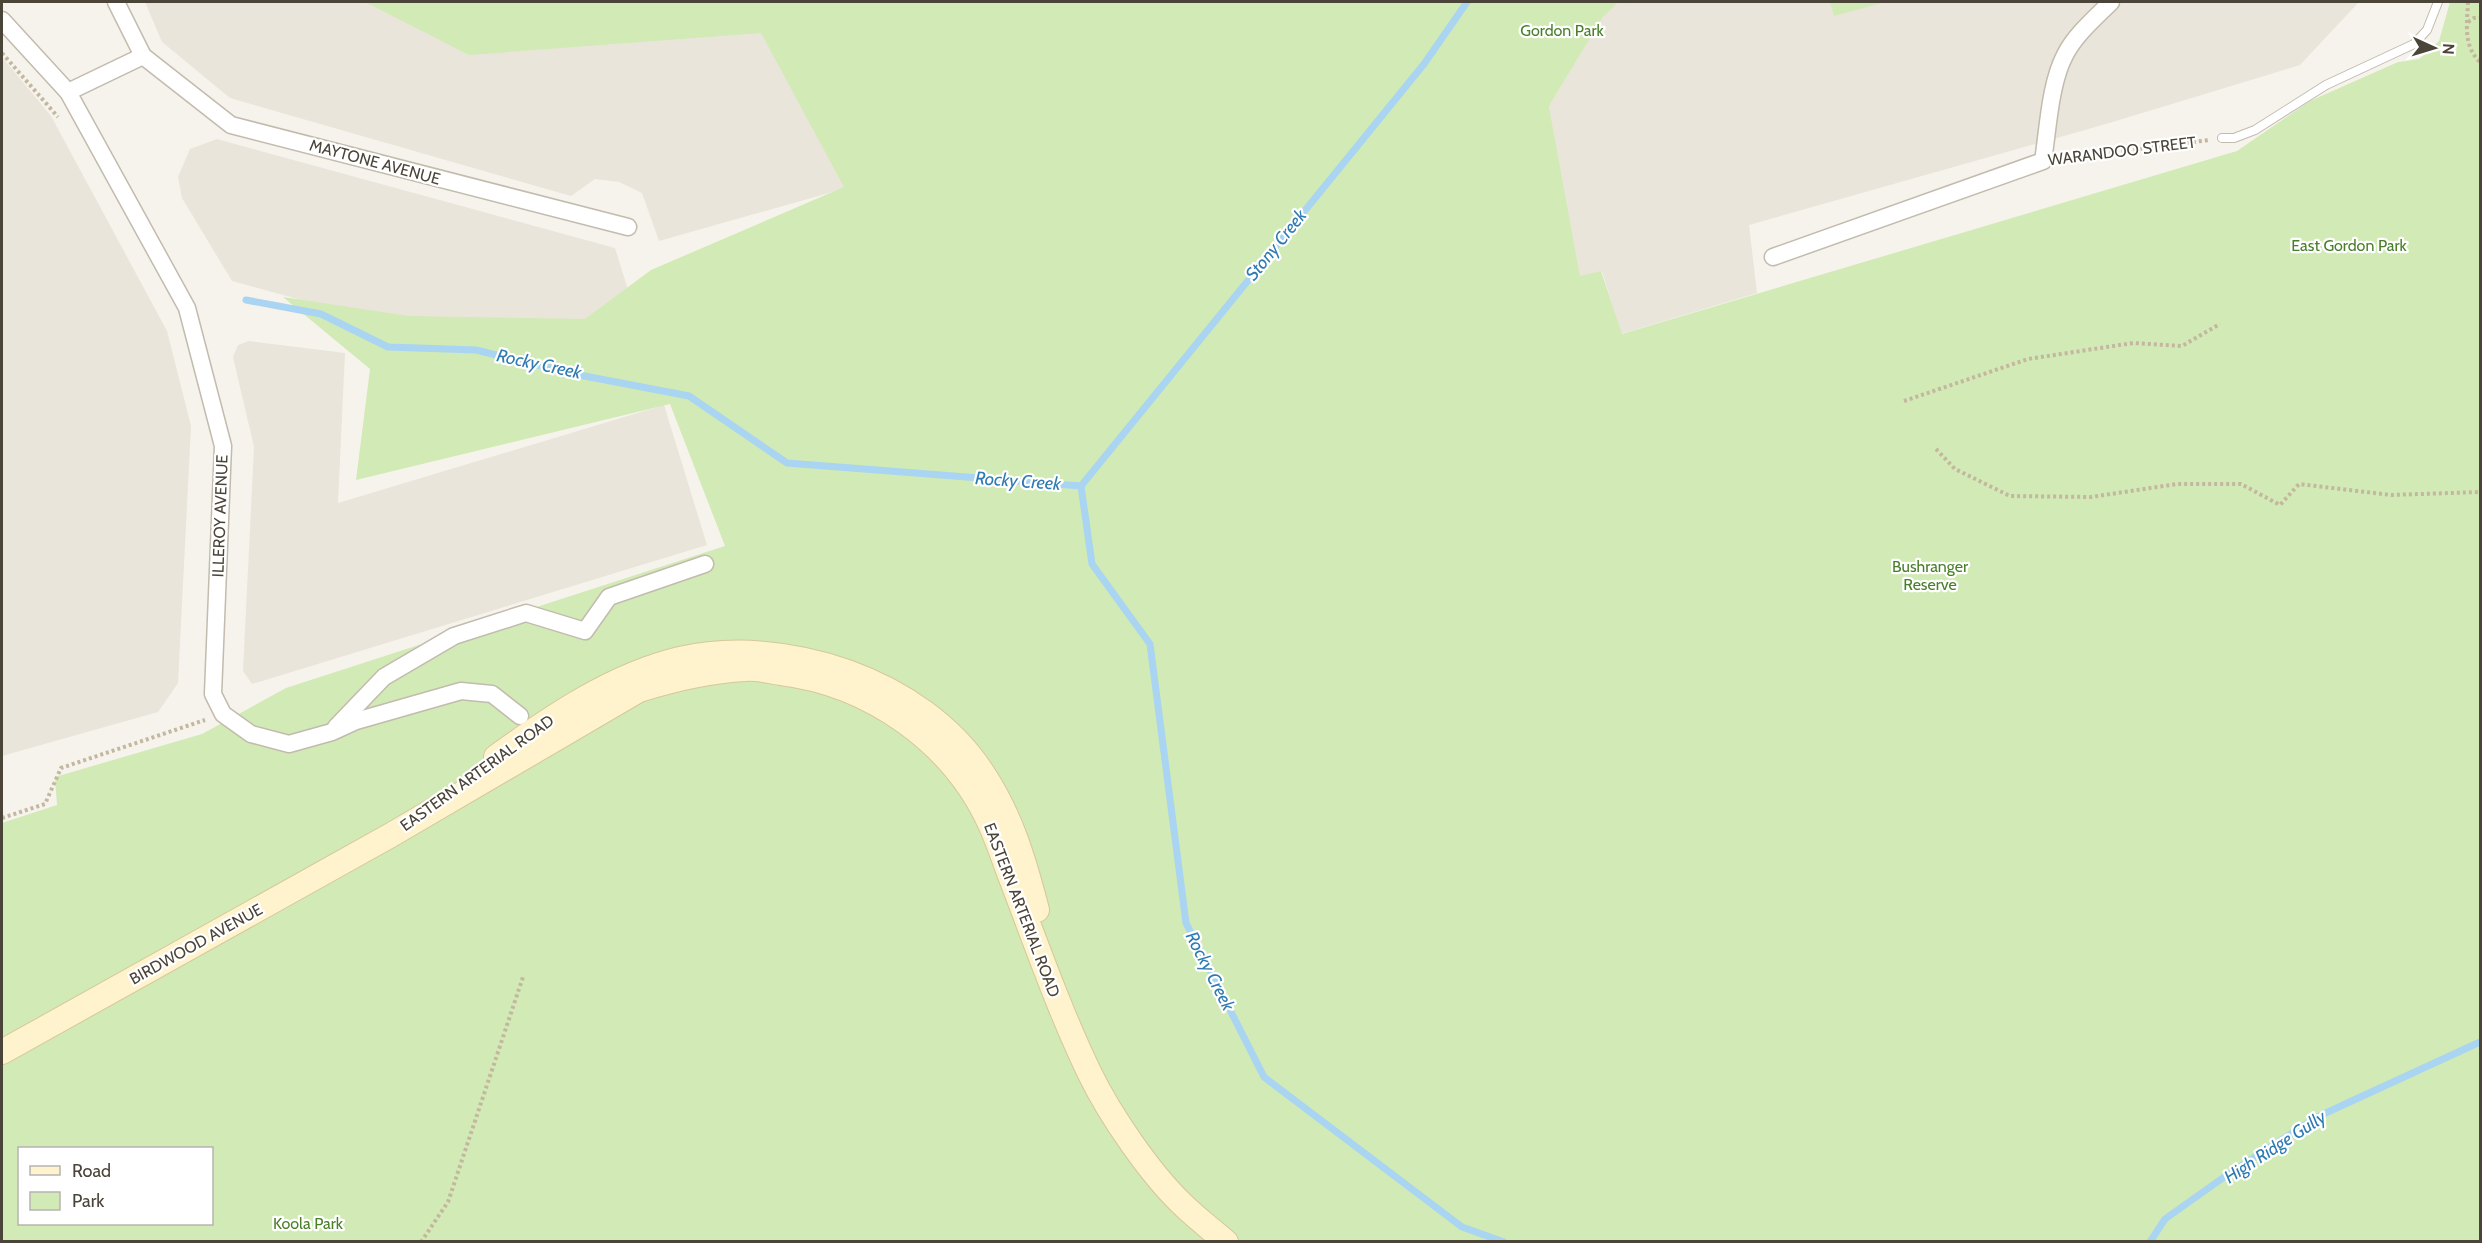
<svg xmlns="http://www.w3.org/2000/svg" width="2482" height="1243" viewBox="0 0 2482 1243" font-family="Cabin,sans-serif">
  <style>
    .residential { fill: #eae5da }
    .green { fill: #d2eab5; fill-rule: evenodd }
    .lines { fill: none; stroke-linecap: round; stroke-linejoin: round }
    .stream { stroke: #a9d4f2; stroke-width: 7 }
    .service-casing { stroke: #c2bbae; stroke-width: 10 }
    .minor-casing { stroke: #c2bbae; stroke-width: 19 }
    .secondary-casing { stroke: #d6c79b; stroke-width: 26 }
    .path { stroke: #c4b79f; stroke-width: 4; stroke-dasharray: 3 3; stroke-linecap: butt }
    .service { stroke: #fff; stroke-width: 8 }
    .minor { stroke: #fff; stroke-width: 16 }
    .secondary { stroke: #fff3cd; stroke-width: 24 }
    .labels { text-anchor: middle; dominant-baseline: central; stroke-width: 4.5; stroke-linejoin: round; paint-order: stroke }
    .park-label { font-size: 16px; fill: #4a7f2a; stroke: #fff }
    .street-label { font-size: 16px; fill: #4b4439; stroke: #fff }
    .water-label { font-size: 18px; font-style: italic; fill: #2e7ab2; stroke: #fff }
  </style>
  <rect width="100%" height="100%" fill="#f6f3ec"/>
  <g class="residential">
    <polygon points="145,2 814,2 850,187 659,241 642,193 619,182 595,179 571,196 230,98 162,42"/>
    <polygon points="1619,2 2359,2 2300,65 2106,124 1749,225 1757,293 1621,334 1602,271 1580,277 1549,106 1603,17"/>
    <polygon points="2,57 51,116 167,331 191,426 178,683 158,712 2,756"/>
    <polygon points="217,139 615,248 654,373 466,345 232,281 182,198 178,177 190,149"/>
    <polygon points="249,341 345,353 338,503 664,405 707,545 252,684 243,671 254,447 233,357 238,345"/>
  </g>
  <g class="green">
    <path d="M365,2H1619L1603,17L1549,106L1580,276L1601,271L1622,334L2237,151L2310,101L2398,62L2419,59L2439,41L2450,2H2480V1241H2V823L57,805L55,777L202,734L286,688L725,546L670,404L356,480L370,369L283,297L409,316L585,319L651,270L844,187L761,33L469,55ZM20,1148H212V1224H20Z"/>
    <polygon points="1830,2 1886,2 1834,16"/>
  </g>
  <g class="lines">
    <g class="stream">
      <polyline points="246,300 321,314 388,347 476,350 574,374 689,396 787,463 1081,486 1092,564 1150,644 1186,923 1264,1077 1462,1227 1504,1242"/>
      <polyline points="1081,486 1424,64 1467,2"/>
      <polyline points="2150,1242 2165,1219 2227,1175 2317,1117 2480,1042"/>
    </g>
    <g class="service-casing">
      <polyline id="service" points="2222,138 2234,138 2255,130 2326,85 2414,44 2427,30 2438,2"/>
    </g>
    <g class="minor-casing">
      <g id="minor">
        <polyline points="116,2 143,56"/>
        <polyline points="2,20 68,92 187,308 223,446 213,694 223,714 251,734 289,744 332,732 356,721 461,691 492,694 520,716"/>
        <polyline points="68,92 143,56 231,125 628,227"/>
        <path d="M1773,257L2043,161C2048,129 2050,83 2065,55C2075,35 2095,18 2111,2"/>
        <polyline points="336,727 384,677 454,636 526,613 585,631 609,597 705,564"/>
      </g>
    </g>
    <g class="secondary-casing">
      <g id="secondary">
        <path d="M496,757C551,717 613,675 680,659C784,635 922,680 982,772C1011,815 1024,860 1037,910"/>
        <path d="M2,1052L391,835L639,690C674,679 708,671 745,669C756,668 769,671 781,673C871,684 954,743 991,826C999,844 1005,863 1012,881C1037,946 1060,1012 1090,1074C1110,1115 1149,1172 1181,1203C1195,1217 1211,1229 1226,1242"/>
      </g>
    </g>
    <g class="path">
      <path d="M2468,2C2467,24 2463,46 2480,62"/>
      <polyline points="2468,22 2474,18 2480,18"/>
      <polyline points="2,53 58,117"/>
      <polyline points="2062,159 2209,140"/>
      <polyline points="1904,401 2028,359 2133,343 2182,346 2220,324"/>
      <polyline points="1936,449 1955,469 2010,496 2091,497 2177,484 2241,484 2280,505 2299,484 2391,495 2480,492"/>
      <polyline points="2,818 45,804 61,768 205,720"/>
      <polyline points="421,1242 448,1202 523,977"/>
    </g>
    <use href="#service" class="service"/>
    <use href="#minor" class="minor"/>
    <use href="#secondary" class="secondary"/>
  </g>
  <g class="labels">
    <g class="park-label">
      <text x="1562" y="30">Gordon Park</text>
      <text x="2349" y="245">East Gordon Park</text>
      <text x="1930" y="566">Bushranger<tspan x="1930" dy="18">Reserve</tspan></text>
      <text x="308" y="1223">Koola Park</text>
    </g>
    <g class="street-label">
      <text transform="translate(2122 151) rotate(-7)">WARANDOO STREET</text>
      <text transform="translate(375 162) rotate(15)">MAYTONE AVENUE</text>
      <text transform="translate(220 516) rotate(-88)">ILLEROY AVENUE</text>
      <text transform="translate(477 773) rotate(-36)">EASTERN ARTERIAL ROAD</text>
      <text transform="translate(1022 910) rotate(69)">EASTERN ARTERIAL ROAD</text>
      <text transform="translate(196 944) rotate(-29)">BIRDWOOD AVENUE</text>
    </g>
    <g class="water-label">
      <text transform="translate(1276 245) rotate(-51)">Stony Creek</text>
      <text transform="translate(539 364) rotate(12)">Rocky Creek</text>
      <text transform="translate(1018 481) rotate(4)">Rocky Creek</text>
      <text transform="translate(1210 971) rotate(63)">Rocky Creek</text>
      <text transform="translate(2275 1147) rotate(-33)">High Ridge Gully</text>
    </g>
  </g>
  <rect width="2482" height="1243" fill="none" stroke="#4b4439" stroke-width="6"/>
  <rect x="18" y="1147" width="195" height="78" fill="#ffffff" stroke="#b7b4b0" stroke-width="1.5"/>
  <rect x="30" y="1166" width="30" height="9" fill="#fff3cd" stroke="#b7b4b0" stroke-width="1.5"/>
  <text x="72" y="1177" font-size="18" fill="#4b4439">Road</text>
  <rect x="30" y="1192" width="30" height="18" fill="#d2eab5" stroke="#b7b4b0" stroke-width="1.5"/>
  <text x="72" y="1207" font-size="18" fill="#4b4439">Park</text>
  <g transform="translate(2434 48) rotate(94)" stroke="#ffffff" stroke-width="4.5" paint-order="stroke">
  <path d="M0-4.5L10 22L0 15L-10 22Z" fill="#4b4439"/>
  <text y="-9" font-size="16" font-weight="bold" text-anchor="middle" fill="#4b4439">N</text>
  </g>
</svg>
